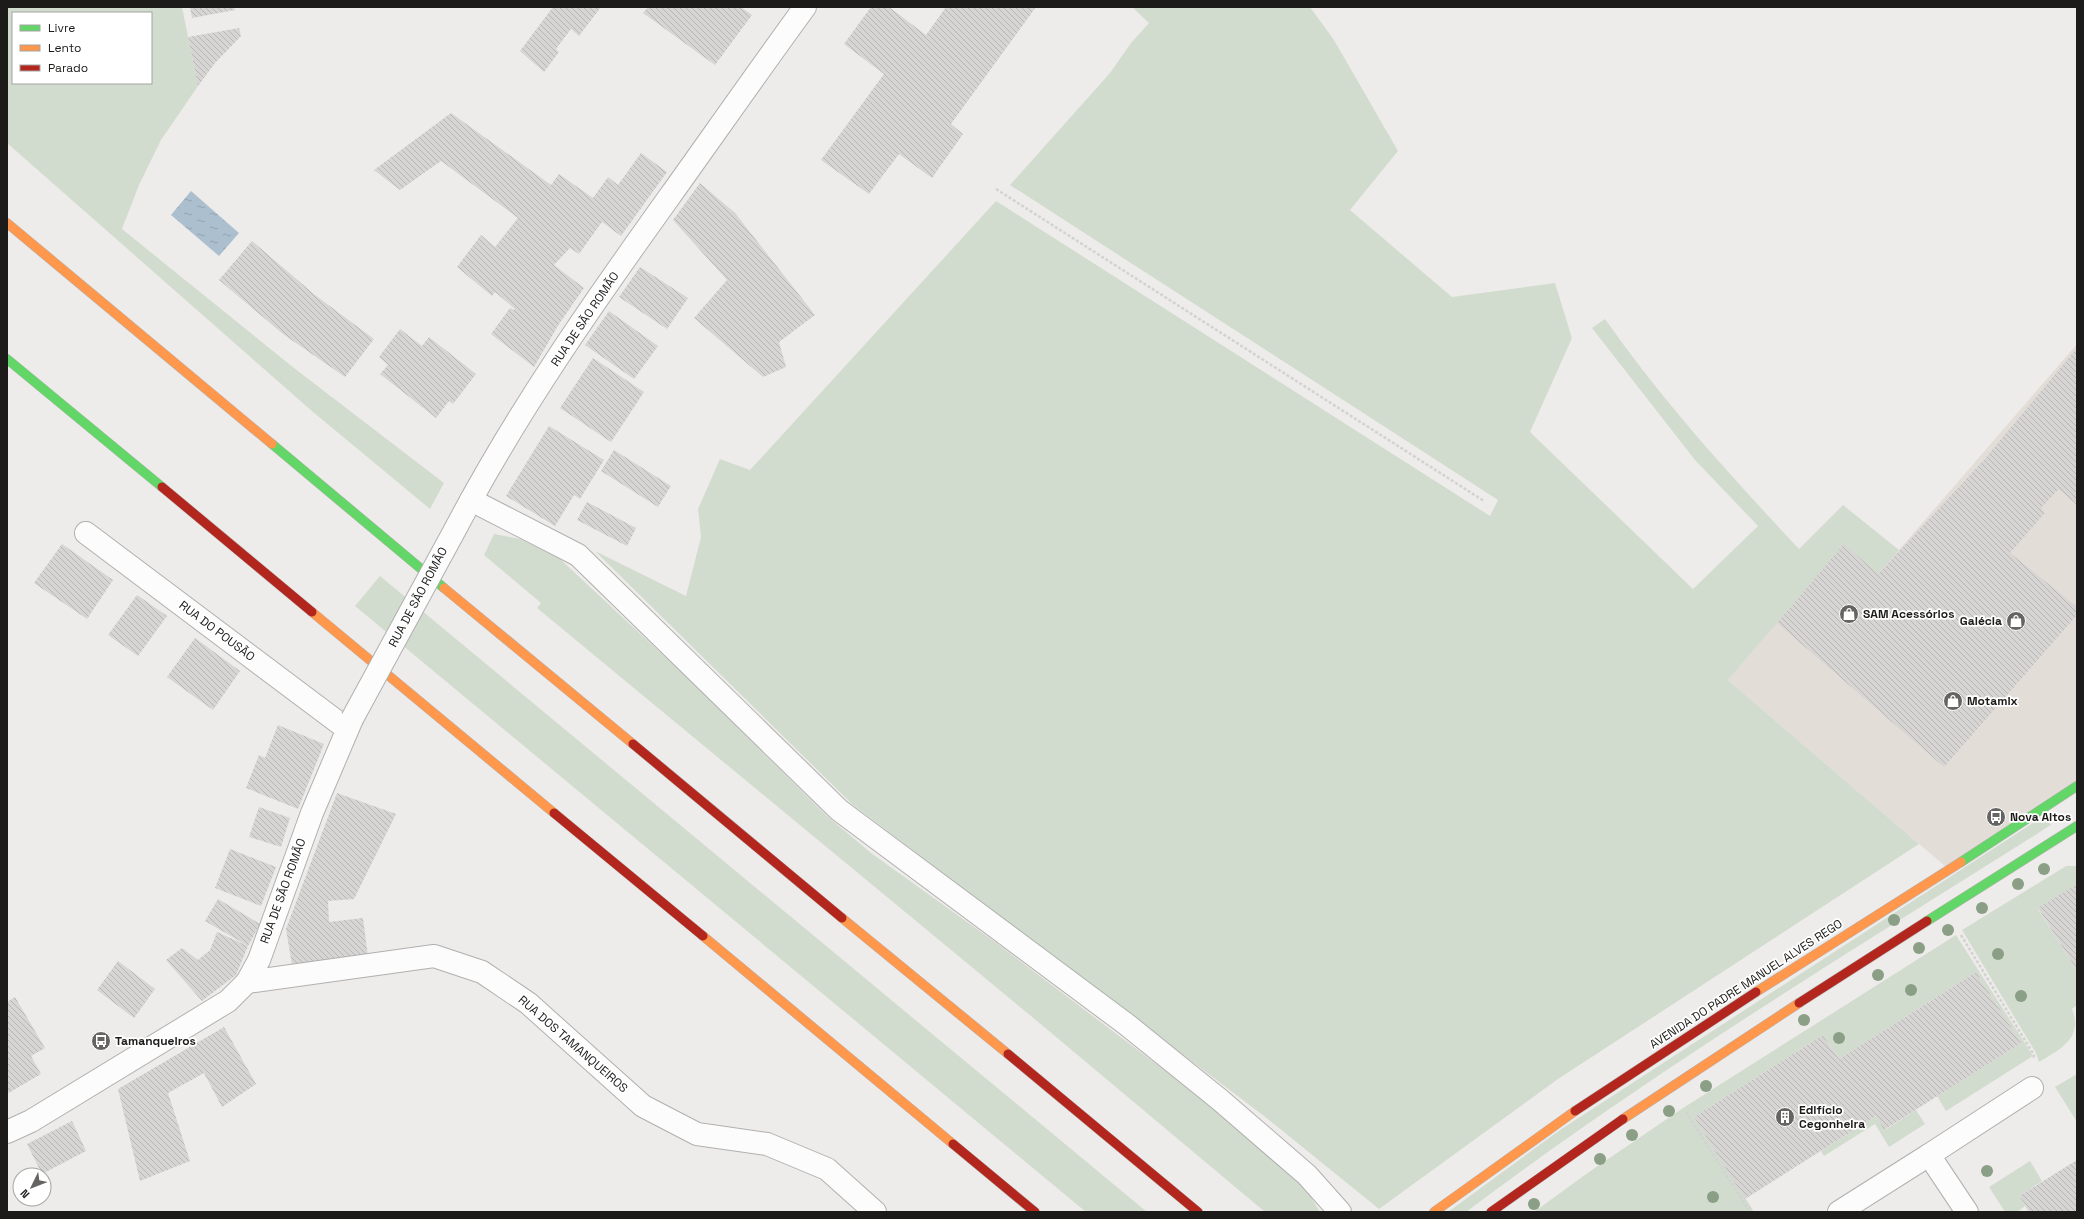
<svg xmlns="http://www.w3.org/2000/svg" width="2084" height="1219" viewBox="0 0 2084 1219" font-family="'Space Grotesk',sans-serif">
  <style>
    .built { fill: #e3ddd8 }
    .green { fill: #d1dcce; fill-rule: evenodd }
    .water { fill: url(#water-ripples) }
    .building { fill: url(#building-back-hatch) }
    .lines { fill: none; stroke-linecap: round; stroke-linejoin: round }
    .street-casing { stroke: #b1b0af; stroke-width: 24 }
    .fast-casing { stroke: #b1b0af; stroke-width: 10 }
    .slow-casing { stroke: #b1b0af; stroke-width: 10 }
    .jam-casing { stroke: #b1b0af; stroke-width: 10 }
    .path { stroke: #d2d2d1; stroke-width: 2.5; stroke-dasharray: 3 2; stroke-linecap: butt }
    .street { stroke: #fcfcfc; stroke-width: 22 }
    .fast { stroke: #63d668; stroke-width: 9 }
    .slow { stroke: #ff974d; stroke-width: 9 }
    .jam { stroke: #b3261e; stroke-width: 9 }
    .street-bridge-casing { stroke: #b1b0af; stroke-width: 24; stroke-linecap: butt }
    .street-bridge { stroke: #fcfcfc; stroke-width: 22 }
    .tree { fill: #8b9e86 }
    .labels { text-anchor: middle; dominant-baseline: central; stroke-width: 3.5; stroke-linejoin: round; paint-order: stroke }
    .street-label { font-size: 12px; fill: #1c1b1a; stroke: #fff }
    .poi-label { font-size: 12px; font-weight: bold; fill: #1c1b1a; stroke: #fff; text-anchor: start }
  </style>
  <defs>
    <pattern id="water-ripples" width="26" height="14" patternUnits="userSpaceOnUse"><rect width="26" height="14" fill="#abbfcf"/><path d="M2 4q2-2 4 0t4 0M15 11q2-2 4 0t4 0" fill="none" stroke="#93a4b1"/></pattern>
    <pattern id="building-back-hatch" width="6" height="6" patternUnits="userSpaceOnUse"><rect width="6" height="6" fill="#d7d5d4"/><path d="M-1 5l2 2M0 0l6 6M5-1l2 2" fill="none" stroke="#b8b6b5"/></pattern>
  </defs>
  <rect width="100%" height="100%" fill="#eeecea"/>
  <polygon class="built" points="2077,344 2077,782 1946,867 1728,680 1844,544 1879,573"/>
  <g class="green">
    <path d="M7,7H182L198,86L161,140L139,185L122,229L294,368L444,483L430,509L313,412L7,143ZM13,13H151V83H13Z"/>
    <path d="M1132,7H1310L1334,40L1398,151L1350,210L1452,297L1555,283L1572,338L1530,432L1693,589L1758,526L1695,460L1592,328L1605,319C1664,403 1729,474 1799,549L1843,505L1899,550L1878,574L1844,545L1728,680L1919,844L1558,1079L1379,1209L1264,1116L852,804L595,551L686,596L701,537L698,509L720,459L750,470L996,201L1490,516L1498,500L1010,185L1110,73L1131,43L1149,23Z"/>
    <polygon points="494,534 520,539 560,559 677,668 827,816 871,853 995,942 1221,1113 1305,1187 1320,1212 1265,1212 1037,1021 537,608 541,603 484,555"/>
    <polygon points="380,576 1147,1212 1086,1212 355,606"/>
    <path d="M2045,815L2051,825C1853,950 1653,1071 1466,1212H1448L1560,1130Z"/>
    <path d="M2066,866H2077V884L2038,909L2077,971V1005L2072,1009C2084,1038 2059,1050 2039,1062L2036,1053L1962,930Z"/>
    <polygon points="1956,935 2033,1056 1946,1111 1937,1096 2021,1043 1976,972 1839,1059 1823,1035 1694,1117 1751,1207 1753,1211 1751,1212 1534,1212 1589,1172 1683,1108"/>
    <polygon points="2077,1074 2077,1122 2055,1087"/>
    <polygon points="1916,1110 1925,1124 1889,1147 1875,1124 1824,1156 1821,1151 1876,1116 1885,1130"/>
    <polygon points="2030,1161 2042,1181 2019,1196 2025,1206 2017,1212 2005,1212 1989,1187"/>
  </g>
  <polygon class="water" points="191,191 239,233 219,256 171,215"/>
  <g class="building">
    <polygon points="190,7 234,7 235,10 192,18"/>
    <polygon points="553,7 601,7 579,36 571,29 556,49 559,52 544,72 520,51"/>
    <polygon points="648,7 741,7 752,15 715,65 643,13"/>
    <polygon points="871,7 889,7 926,35 946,7 1036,7 951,124 963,134 932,178 899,154 869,194 821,160 884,74 844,44"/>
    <polygon points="239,28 241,36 215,63 198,86 188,37"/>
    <polygon points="451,113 551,185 559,174 593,198 608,177 618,185 641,153 667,172 621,236 602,222 579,254 570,248 554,265 584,288 559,324 534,367 491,334 510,308 514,310 515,309 495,292 492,296 457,267 481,235 495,247 518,218 441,161 400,190 374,170"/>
    <polygon points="700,183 735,213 815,315 779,342 786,367 763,377 694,318 727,280 673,220"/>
    <polygon points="252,241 315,295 374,339 345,377 283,334 219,280"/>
    <polygon points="640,267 688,298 667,329 619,297"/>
    <polygon points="609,311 658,346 634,379 585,345"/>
    <polygon points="400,329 422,346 429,337 476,374 453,404 449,401 436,418 380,374 388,365 379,357"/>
    <polygon points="2077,348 2077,505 2059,489 2041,508 2045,513 2010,553 2077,607 2077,615 1944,767 1777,623 1844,544 1878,574 1983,461"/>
    <polygon points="593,358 644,392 611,442 560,408"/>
    <polygon points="549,426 604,460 580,499 574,495 555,526 506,496"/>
    <polygon points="614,450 671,486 658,507 601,471"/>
    <polygon points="587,502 636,528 627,546 577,520"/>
    <polygon points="62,544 113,580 87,619 34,583"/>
    <polygon points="137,595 167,616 138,656 108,635"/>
    <polygon points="195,638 240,671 213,710 167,677"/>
    <polygon points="278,725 324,744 298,809 246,788 259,755 265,758"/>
    <polygon points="337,793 396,814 354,899 328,901 329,922 363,918 368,957 292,965 286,929"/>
    <polygon points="259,807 290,818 281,847 249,837"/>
    <polygon points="230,849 276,867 261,906 215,888"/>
    <polygon points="2077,884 2077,971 2038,908"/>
    <polygon points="218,899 260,924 248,946 236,975 202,1001 166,960 182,948 198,960 210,950 217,932 248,946 205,921"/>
    <polygon points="118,961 155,989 134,1018 97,990"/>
    <polygon points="1976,972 2021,1043 1884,1130 1876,1116 1745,1199 1694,1117 1823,1035 1839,1059"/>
    <polygon points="15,997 45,1048 31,1056 41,1074 7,1094 7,1002"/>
    <polygon points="224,1027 256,1084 222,1107 204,1073 168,1093 190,1161 140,1181 118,1089"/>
    <polygon points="72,1121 86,1151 42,1174 27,1144"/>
    <polygon points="2077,1160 2077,1212 2029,1212 2019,1196"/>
  </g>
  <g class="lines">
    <g class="street-casing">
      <g id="street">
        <polyline points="471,500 578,555 839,810 1126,1024 1219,1099 1307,1175 1340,1212"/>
        <path d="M457,526C518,410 594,302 670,196C715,133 759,70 805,7"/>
        <polyline points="86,533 347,729"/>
        <polyline points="247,982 434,956 482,972 528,1003 643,1106 697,1134 767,1144 827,1169 875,1212"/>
        <polyline points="7,1132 31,1121 228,1001 247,982 259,960 312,813 352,719"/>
        <polyline points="1929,1155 2032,1088"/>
        <polyline points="1839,1212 1929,1155 1967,1212"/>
      </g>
    </g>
    <g class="fast-casing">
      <g id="fast">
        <polyline points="7,359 162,487"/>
        <polyline points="272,444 444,588"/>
        <polyline points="1961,862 2077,786"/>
        <polyline points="1927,921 2077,826"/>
      </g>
    </g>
    <g class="slow-casing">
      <g id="slow">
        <polyline points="7,223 272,444"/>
        <polyline points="444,588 633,744"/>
        <polyline points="312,612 554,813"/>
        <polyline points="842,918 1008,1054"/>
        <polyline points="703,936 953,1144"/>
        <polyline points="1756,992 1961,862"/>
        <polyline points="1623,1119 1799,1003"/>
        <polyline points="1434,1212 1575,1111"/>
      </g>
    </g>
    <g class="jam-casing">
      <g id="jam">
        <polyline points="162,487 312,612"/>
        <polyline points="633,744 842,918"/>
        <polyline points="554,813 703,936"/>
        <polyline points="1799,1003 1927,921"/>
        <polyline points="1008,1054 1198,1212"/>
        <polyline points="1575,1111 1756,992"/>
        <polyline points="953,1144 1035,1212"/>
        <polyline points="1491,1212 1623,1119"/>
      </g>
    </g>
    <g class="path">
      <polyline points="996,189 1484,501"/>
      <polyline points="1961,935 2034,1055 2033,1059"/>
      <polyline points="1686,1112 1748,1209 1751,1207"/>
    </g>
    <use href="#street" class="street"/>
    <use href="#fast" class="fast"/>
    <use href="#slow" class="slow"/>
    <use href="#jam" class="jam"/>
    <g class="street-bridge-casing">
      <polyline id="street-bridge" points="352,719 457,526"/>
    </g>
    <use href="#street-bridge" class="street-bridge"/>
  </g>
  <g class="tree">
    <circle cx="2044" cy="869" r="6"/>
    <circle cx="2018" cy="884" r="6"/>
    <circle cx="1982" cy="908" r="6"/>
    <circle cx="1894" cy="920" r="6"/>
    <circle cx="1948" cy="930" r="6"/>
    <circle cx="1919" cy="948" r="6"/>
    <circle cx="1998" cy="954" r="6"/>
    <circle cx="1878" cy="975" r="6"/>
    <circle cx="1911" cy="990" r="6"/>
    <circle cx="2021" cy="996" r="6"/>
    <circle cx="1804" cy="1020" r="6"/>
    <circle cx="1839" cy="1038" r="6"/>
    <circle cx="1706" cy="1086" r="6"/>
    <circle cx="1669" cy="1111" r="6"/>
    <circle cx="1632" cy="1135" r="6"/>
    <circle cx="1600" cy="1159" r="6"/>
    <circle cx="1987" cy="1171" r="6"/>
    <circle cx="1713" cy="1197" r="6"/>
    <circle cx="1534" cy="1204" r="6"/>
  </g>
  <defs>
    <g id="shop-disc" transform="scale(1)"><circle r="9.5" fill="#666463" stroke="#fff"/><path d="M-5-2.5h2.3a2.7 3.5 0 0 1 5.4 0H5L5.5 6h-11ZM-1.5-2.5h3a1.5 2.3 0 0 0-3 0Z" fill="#fff"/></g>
    <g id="bus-disc" transform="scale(1)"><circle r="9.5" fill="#666463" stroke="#fff"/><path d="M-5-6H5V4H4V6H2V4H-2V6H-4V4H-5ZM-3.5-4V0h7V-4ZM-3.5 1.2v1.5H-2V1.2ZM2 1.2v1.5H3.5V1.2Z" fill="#fff"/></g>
    <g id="building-disc" transform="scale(1)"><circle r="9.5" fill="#666463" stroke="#fff"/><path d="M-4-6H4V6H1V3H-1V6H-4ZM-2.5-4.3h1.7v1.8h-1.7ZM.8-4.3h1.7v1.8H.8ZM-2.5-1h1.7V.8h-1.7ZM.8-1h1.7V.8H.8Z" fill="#fff"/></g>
  </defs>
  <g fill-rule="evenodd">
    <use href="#shop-disc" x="1849" y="614"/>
    <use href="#shop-disc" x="2016" y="621"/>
    <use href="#shop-disc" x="1953" y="701"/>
    <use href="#bus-disc" x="1996" y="817"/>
    <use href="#bus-disc" x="101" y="1041"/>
    <use href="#building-disc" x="1785" y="1117"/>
  </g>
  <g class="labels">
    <g class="street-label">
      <text transform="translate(585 319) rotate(-56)">RUA DE SÃO ROMÃO</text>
      <text transform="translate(418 597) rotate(-62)">RUA DE SÃO ROMÃO</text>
      <text transform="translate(217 631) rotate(37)">RUA DO POUSÃO</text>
      <text transform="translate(283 891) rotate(-70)">RUA DE SÃO ROMÃO</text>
      <text transform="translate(1746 984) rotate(-33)">AVENIDA DO PADRE MANUEL ALVES REGO</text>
      <text transform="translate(573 1044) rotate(41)">RUA DOS TAMANQUEIROS</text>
    </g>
    <g class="poi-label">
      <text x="1863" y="614">SAM Acessórios</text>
      <text x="2002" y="621" text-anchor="end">Galécia</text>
      <text x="1967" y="701">Motamix</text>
      <text x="2010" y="817">Nova Altos</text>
      <text x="115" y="1041">Tamanqueiros</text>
      <text x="1799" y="1110">Edifício<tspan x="1799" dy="14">Cegonheira</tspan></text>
    </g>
  </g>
  <rect width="2084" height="1219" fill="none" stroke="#1c1b1a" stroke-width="16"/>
  <rect x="12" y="12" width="140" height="72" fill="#ffffff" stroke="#a4a4a3"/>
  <rect x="20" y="25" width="20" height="6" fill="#63d668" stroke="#a4a4a3"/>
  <text x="48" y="32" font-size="12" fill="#1c1b1a">Livre</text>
  <rect x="20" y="45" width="20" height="6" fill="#ff974d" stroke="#a4a4a3"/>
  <text x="48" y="52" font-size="12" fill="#1c1b1a">Lento</text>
  <rect x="20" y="65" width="20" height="6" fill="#b3261e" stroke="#a4a4a3"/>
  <text x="48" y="72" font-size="12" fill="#1c1b1a">Parado</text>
  <g transform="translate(32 1187) rotate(227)"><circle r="19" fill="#ffffff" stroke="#a4a4a3"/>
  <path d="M0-3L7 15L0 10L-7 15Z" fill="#666463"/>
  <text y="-6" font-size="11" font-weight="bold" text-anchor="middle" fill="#1c1b1a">N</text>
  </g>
</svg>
